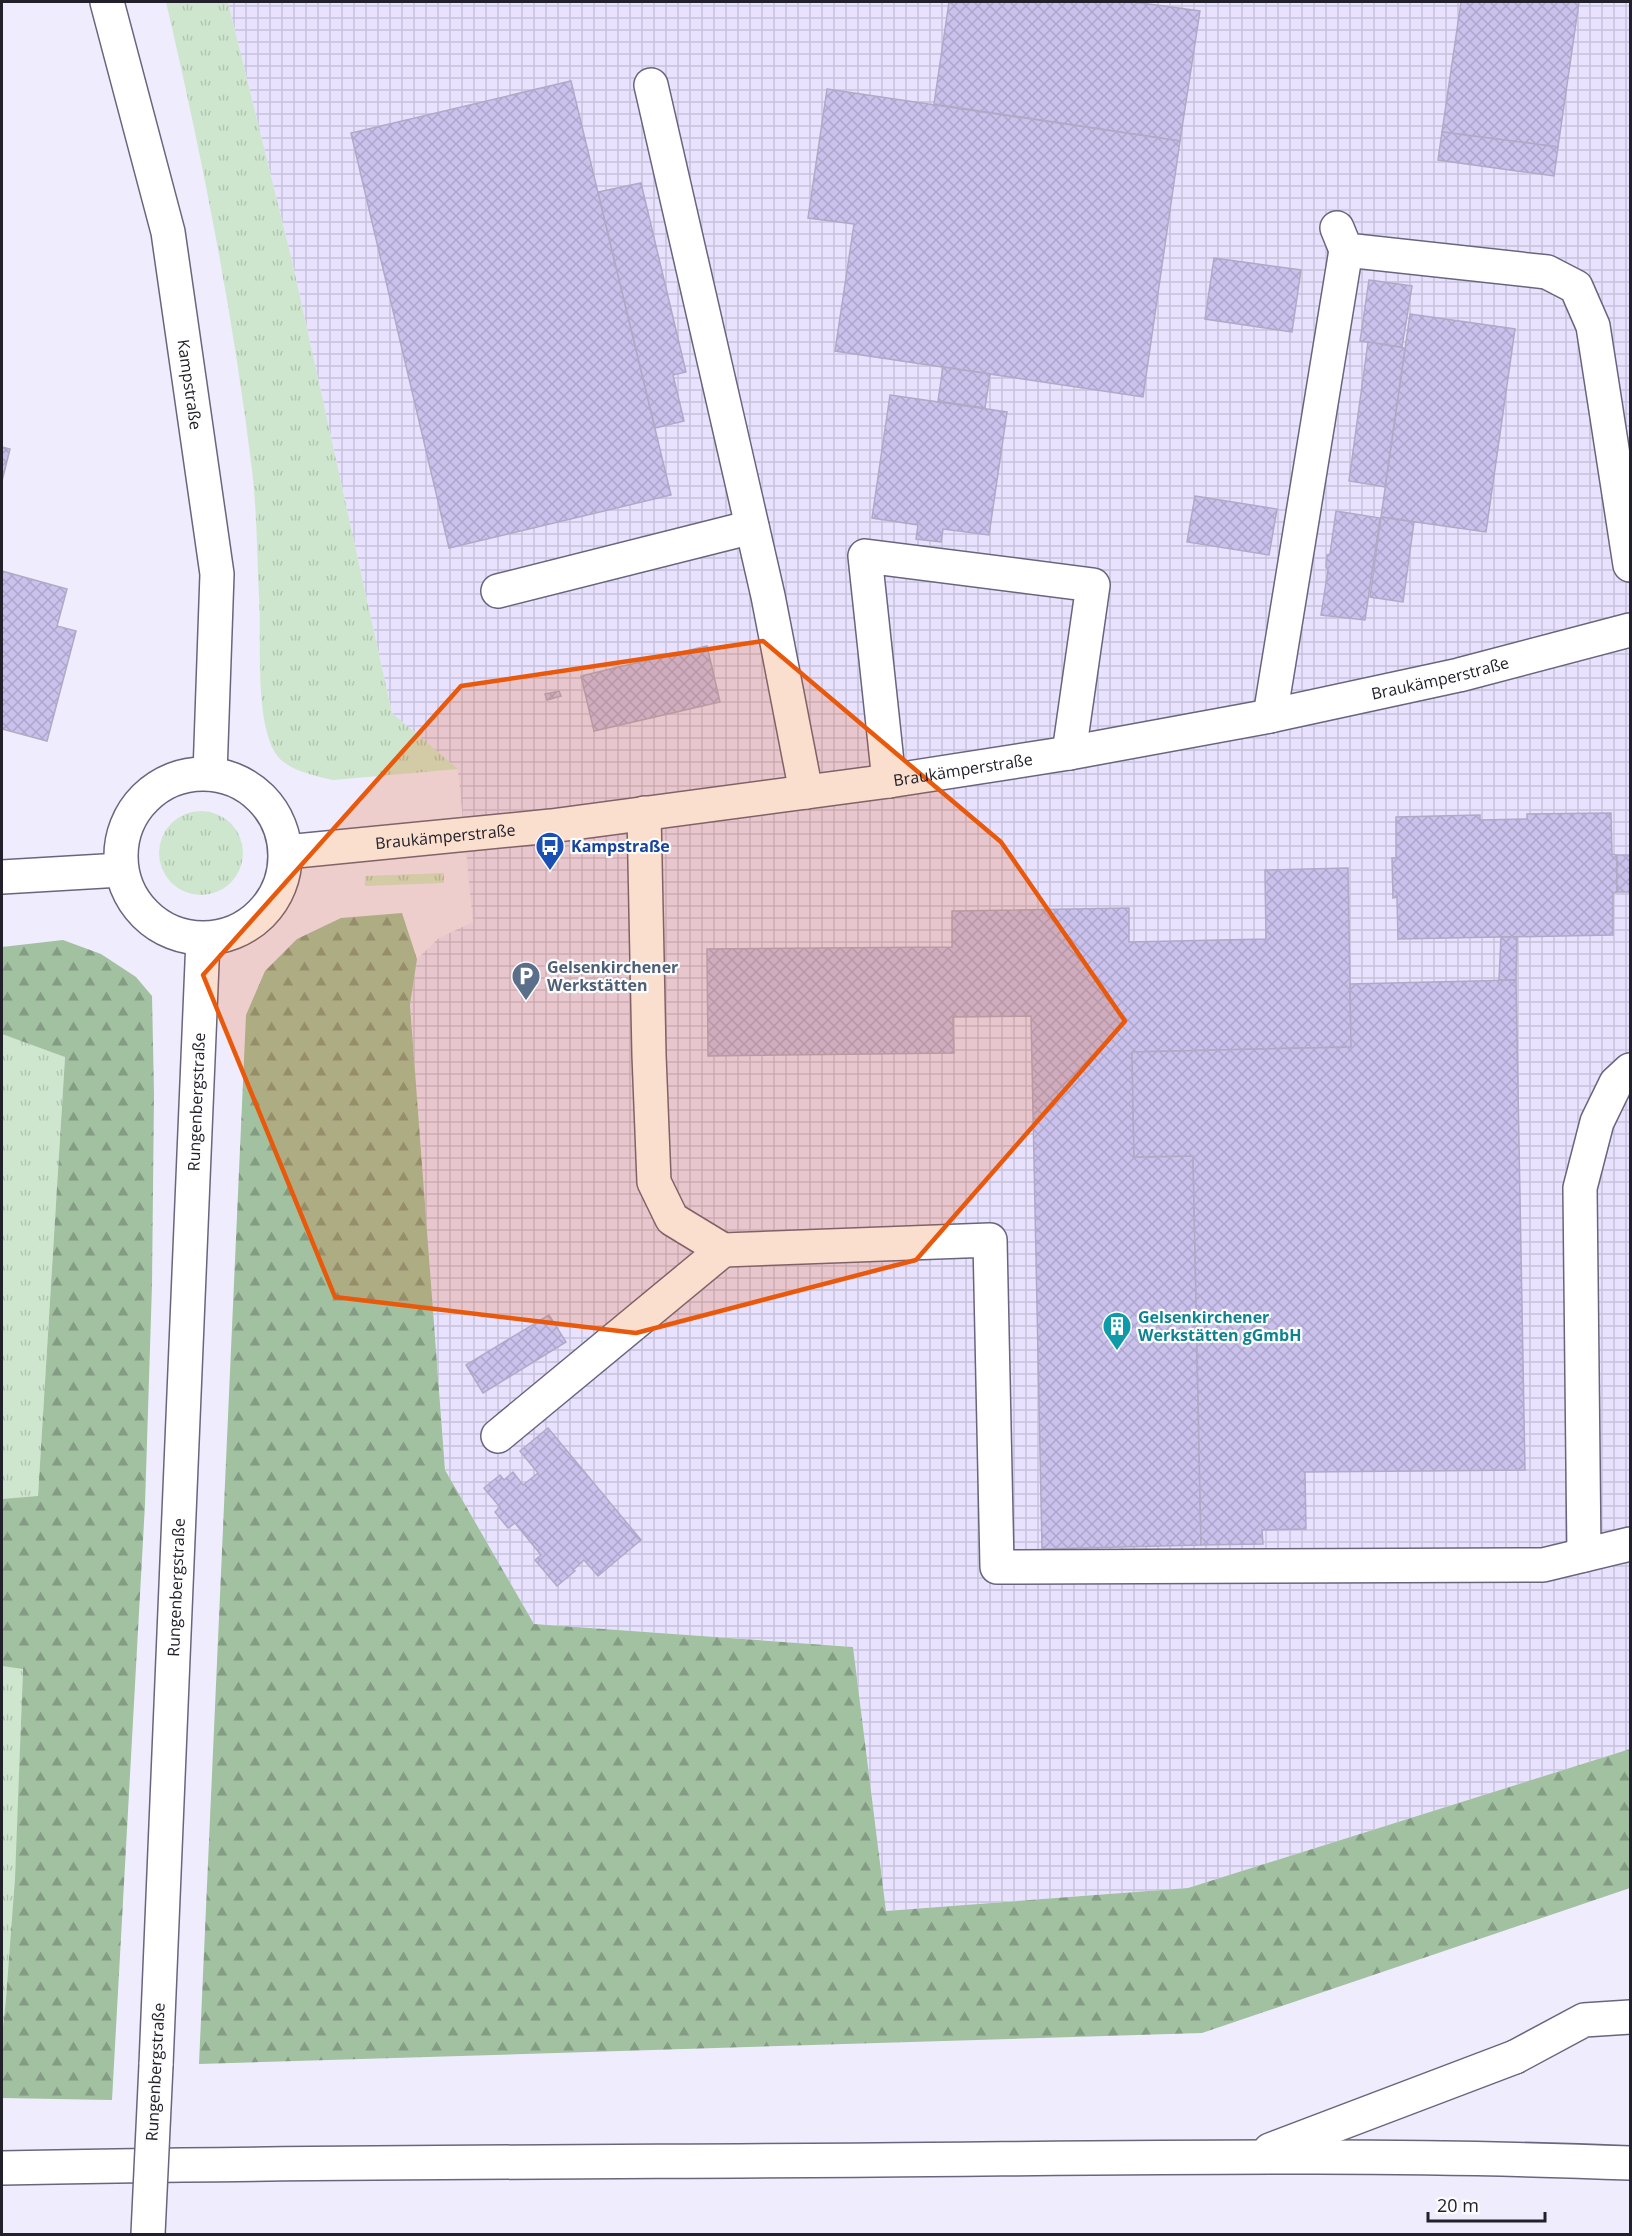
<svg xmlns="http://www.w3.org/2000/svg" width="1632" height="2236" viewBox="0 0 1632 2236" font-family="'Open Sans',sans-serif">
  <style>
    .industrial { fill: url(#industrial-grid) }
    .grass { fill: url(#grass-tufts) }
    .forest { fill: url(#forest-firs) }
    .building { fill: url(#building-cross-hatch); stroke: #afaac5; stroke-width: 1.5 }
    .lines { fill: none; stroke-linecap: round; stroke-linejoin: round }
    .minor-casing { stroke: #6a657e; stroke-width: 36 }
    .highway-casing { stroke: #6a657e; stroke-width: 36 }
    .minor { stroke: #fff; stroke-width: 33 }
    .highway { stroke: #fff; stroke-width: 33 }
    .minor-bridge-casing { stroke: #6a657e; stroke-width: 36; stroke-linecap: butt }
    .minor-bridge { stroke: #fff; stroke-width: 33 }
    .marked { fill: #e8590c; fill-opacity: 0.2; stroke: #e8590c; stroke-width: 4.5; stroke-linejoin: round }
    .labels { text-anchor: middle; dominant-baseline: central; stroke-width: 4.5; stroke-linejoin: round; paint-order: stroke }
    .street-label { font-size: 16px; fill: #22202a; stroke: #fcfcfc }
    .transit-label { font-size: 16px; font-weight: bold; fill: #164399; stroke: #fcfcfc; text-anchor: start }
    .service-label { font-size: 16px; font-weight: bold; fill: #4e5e75; stroke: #fcfcfc; text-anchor: start }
    .culture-label { font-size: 16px; font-weight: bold; fill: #0d838f; stroke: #fcfcfc; text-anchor: start }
  </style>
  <defs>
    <pattern id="industrial-grid" width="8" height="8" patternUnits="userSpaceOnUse" patternTransform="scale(1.5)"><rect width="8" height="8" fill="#e8e2ff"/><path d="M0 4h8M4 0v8" fill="none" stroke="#c7c2db"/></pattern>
    <pattern id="grass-tufts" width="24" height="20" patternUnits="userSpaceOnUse" patternTransform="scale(1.5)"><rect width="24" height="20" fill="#cfe6ce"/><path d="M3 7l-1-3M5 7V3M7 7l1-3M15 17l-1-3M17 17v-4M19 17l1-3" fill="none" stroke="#b1c5b1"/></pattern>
    <pattern id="forest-firs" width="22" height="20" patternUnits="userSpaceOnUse" patternTransform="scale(1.5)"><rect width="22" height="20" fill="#a1c1a0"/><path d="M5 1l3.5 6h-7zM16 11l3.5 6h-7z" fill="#839c83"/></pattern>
    <pattern id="building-cross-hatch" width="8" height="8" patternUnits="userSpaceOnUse" patternTransform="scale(1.5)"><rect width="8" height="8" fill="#cac2ec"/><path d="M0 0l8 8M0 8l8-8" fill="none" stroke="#ada6cb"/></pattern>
  </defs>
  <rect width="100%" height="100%" fill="#efecfd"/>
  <polygon class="industrial" points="228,2 1630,2 1630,1749 1188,1888 886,1911 853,1647 534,1624 445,1470 410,1005 417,959 439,938 473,922 458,770 392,713 293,265"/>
  <g class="grass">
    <path d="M166,2H228L293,265L392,713L458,769L333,780C315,776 286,770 276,754C254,719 262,639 259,597C257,555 257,512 252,470C233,313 202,156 166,2Z"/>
    <circle cx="201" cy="853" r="42"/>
    <polygon points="444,873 444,883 365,886 365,876"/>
    <polygon points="2,1034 65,1056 38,1497 2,1499"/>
    <path d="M2,1666L23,1668C18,1791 17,1914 2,2036Z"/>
  </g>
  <g class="forest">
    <polygon points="402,913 417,959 410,1005 445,1470 534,1624 853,1647 886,1911 1188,1888 1630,1749 1630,1888 1202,2033 199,2064 246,1015 265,971 297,939 341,918"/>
    <polygon points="63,940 101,954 136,977 152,996 154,1093 152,1285 145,1504 112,2100 2,2098 2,2036 6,1999 15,1878 23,1669 2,1666 2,1499 38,1496 65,1057 2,1034 2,947"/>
  </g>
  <g class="building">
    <polygon points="949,2 1134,2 1200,11 1180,141 934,104"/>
    <polygon points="1461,2 1579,2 1558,147 1442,132"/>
    <polygon points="571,81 671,495 449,548 351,133"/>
    <polygon points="827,89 1180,141 1143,397 835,351 854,224 808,218"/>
    <polygon points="1442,132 1558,147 1554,176 1438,160"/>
    <polygon points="641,183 686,372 673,375 684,421 655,428 598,192"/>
    <polygon points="1214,258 1301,270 1292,332 1205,319"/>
    <polygon points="1369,280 1412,286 1402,347 1360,341"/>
    <polygon points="1410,314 1515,329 1486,532 1381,517"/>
    <polygon points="1368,342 1405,348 1385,487 1349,481"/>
    <polygon points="943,367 990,374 985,408 938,401"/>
    <polygon points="890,395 1007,412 989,535 943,529 941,542 916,539 918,525 872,518"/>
    <polygon points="2,447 10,449 2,481"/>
    <polygon points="1195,496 1277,509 1269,555 1187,542"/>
    <polygon points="1336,511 1380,518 1365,620 1321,615 1328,570 1326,567 1327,555 1330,554"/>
    <polygon points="1381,517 1414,522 1403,602 1370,597"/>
    <polygon points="2,571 67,589 57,626 76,631 47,741 2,729"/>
    <polygon points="707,646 720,702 594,731 581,676"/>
    <polygon points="559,691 561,696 547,700 545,694"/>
    <polygon points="1611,813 1612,854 1617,855 1617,892 1613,893 1613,935 1398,939 1397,897 1393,898 1392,858 1396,858 1396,817 1480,815 1480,820 1527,819 1527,814"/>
    <rect x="1617" y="855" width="13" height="37"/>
    <polygon points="1348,868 1351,1047 1132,1052 1134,1157 1193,1156 1201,1545 1042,1549 1031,1016 953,1017 954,1053 708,1056 707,949 952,947 952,911 1129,908 1129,942 1266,939 1265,870"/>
    <polygon points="1501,937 1517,937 1516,980 1499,980"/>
    <polygon points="1516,980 1525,1470 1305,1472 1306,1529 1262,1530 1263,1544 1201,1545 1193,1156 1134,1157 1132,1052 1351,1047 1350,984"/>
    <polygon points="549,1315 566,1342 483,1393 466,1365"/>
    <polygon points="548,1428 641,1540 598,1576 584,1560 573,1570 575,1571 557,1586 535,1560 541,1555 515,1523 508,1528 495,1512 500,1507 484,1488 500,1475 504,1480 513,1472 523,1485 538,1473 520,1451"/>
  </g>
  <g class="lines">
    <g class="minor-casing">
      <g id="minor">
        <path id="s1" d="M107,2L168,232L217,574L210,774"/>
        <polyline points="651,85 768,596 806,792"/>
        <polyline points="1337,228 1346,250 1547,272 1576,287 1593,326 1630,565"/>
        <polyline points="498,591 752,527"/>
        <polyline points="1270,716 1346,250"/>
        <circle cx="203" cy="856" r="82"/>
        <polyline points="889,781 865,556 1093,585 1069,753"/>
        <polyline points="644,813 649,1055 654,1182 672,1219 723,1250 990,1240 997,1567 1543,1565 1630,1544"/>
        <path id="s2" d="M286,852L551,826L889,781L1069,753L1270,716L1459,675L1630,630"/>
        <polyline points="2,877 121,870"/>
        <polyline points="498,1436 723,1250"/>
        <polyline points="1584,1555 1580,1188 1597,1122 1616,1083 1630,1070"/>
        <polyline points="1515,2057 1584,2020 1630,2017"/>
        <path id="s3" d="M156,2065L203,939"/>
      </g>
    </g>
    <g class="highway-casing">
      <g id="highway">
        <polyline points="1270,2150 1515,2057"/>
        <path d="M2,2168C293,2162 585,2162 877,2160C1128,2158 1380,2153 1630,2163"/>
      </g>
    </g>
    <use href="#minor" class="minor"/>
    <use href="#highway" class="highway"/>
    <g class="minor-bridge-casing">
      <polyline id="minor-bridge" points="148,2234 156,2065"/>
    </g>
    <use href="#minor-bridge" class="minor-bridge"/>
  </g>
  <path class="marked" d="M763,641L1001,842L1125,1021L916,1260L636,1333L335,1297L203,975L461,686Z"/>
  <defs>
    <g id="bus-pin" transform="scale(1.5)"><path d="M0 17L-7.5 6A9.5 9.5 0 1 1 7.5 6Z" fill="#1a4fb4" stroke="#fcfcfc"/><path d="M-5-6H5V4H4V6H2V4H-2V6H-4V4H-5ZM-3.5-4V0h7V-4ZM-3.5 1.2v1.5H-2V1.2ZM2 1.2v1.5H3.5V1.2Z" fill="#fff"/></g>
    <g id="parking-pin" transform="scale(1.5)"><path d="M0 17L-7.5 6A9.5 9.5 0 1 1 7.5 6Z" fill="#5c6f8a" stroke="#fcfcfc"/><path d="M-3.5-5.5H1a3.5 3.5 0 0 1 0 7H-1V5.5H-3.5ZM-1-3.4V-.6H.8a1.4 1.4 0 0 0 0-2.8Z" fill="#fff"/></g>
    <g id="building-pin" transform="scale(1.5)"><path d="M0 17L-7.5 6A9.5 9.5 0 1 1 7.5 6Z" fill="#0f9aa8" stroke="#fcfcfc"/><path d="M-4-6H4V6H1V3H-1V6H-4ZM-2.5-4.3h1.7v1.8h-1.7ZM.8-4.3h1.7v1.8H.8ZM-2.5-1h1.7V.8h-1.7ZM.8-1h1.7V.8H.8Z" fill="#fff"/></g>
  </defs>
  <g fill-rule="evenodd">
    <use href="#bus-pin" x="550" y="846"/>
    <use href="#parking-pin" x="526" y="976"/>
    <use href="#building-pin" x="1117" y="1326"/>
  </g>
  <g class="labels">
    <g class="street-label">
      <text stroke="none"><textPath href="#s1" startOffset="392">Kampstraße</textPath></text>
      <text stroke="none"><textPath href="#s2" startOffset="1168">Braukämperstraße</textPath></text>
      <text stroke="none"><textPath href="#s2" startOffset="682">Braukämperstraße</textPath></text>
      <text stroke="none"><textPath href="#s2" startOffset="160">Braukämperstraße</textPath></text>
      <text stroke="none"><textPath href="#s3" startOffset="964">Rungenbergstraße</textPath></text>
      <text stroke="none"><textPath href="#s3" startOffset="478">Rungenbergstraße</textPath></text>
      <text transform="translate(155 2072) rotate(-87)">Rungenbergstraße</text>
    </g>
    <g class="transit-label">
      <text x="571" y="846">Kampstraße</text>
    </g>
    <g class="service-label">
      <text x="547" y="967">Gelsenkirchener<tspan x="547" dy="18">Werkstätten</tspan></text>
    </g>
    <g class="culture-label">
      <text x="1138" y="1317">Gelsenkirchener<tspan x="1138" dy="18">Werkstätten gGmbH</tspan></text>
    </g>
  </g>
  <rect width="1632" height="2236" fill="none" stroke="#22202a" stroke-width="6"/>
  <path d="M1428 2212v9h117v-9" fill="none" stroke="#22202a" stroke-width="3"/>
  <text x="1437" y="2212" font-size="18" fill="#22202a" stroke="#fcfcfc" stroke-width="4.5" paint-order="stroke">20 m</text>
</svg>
